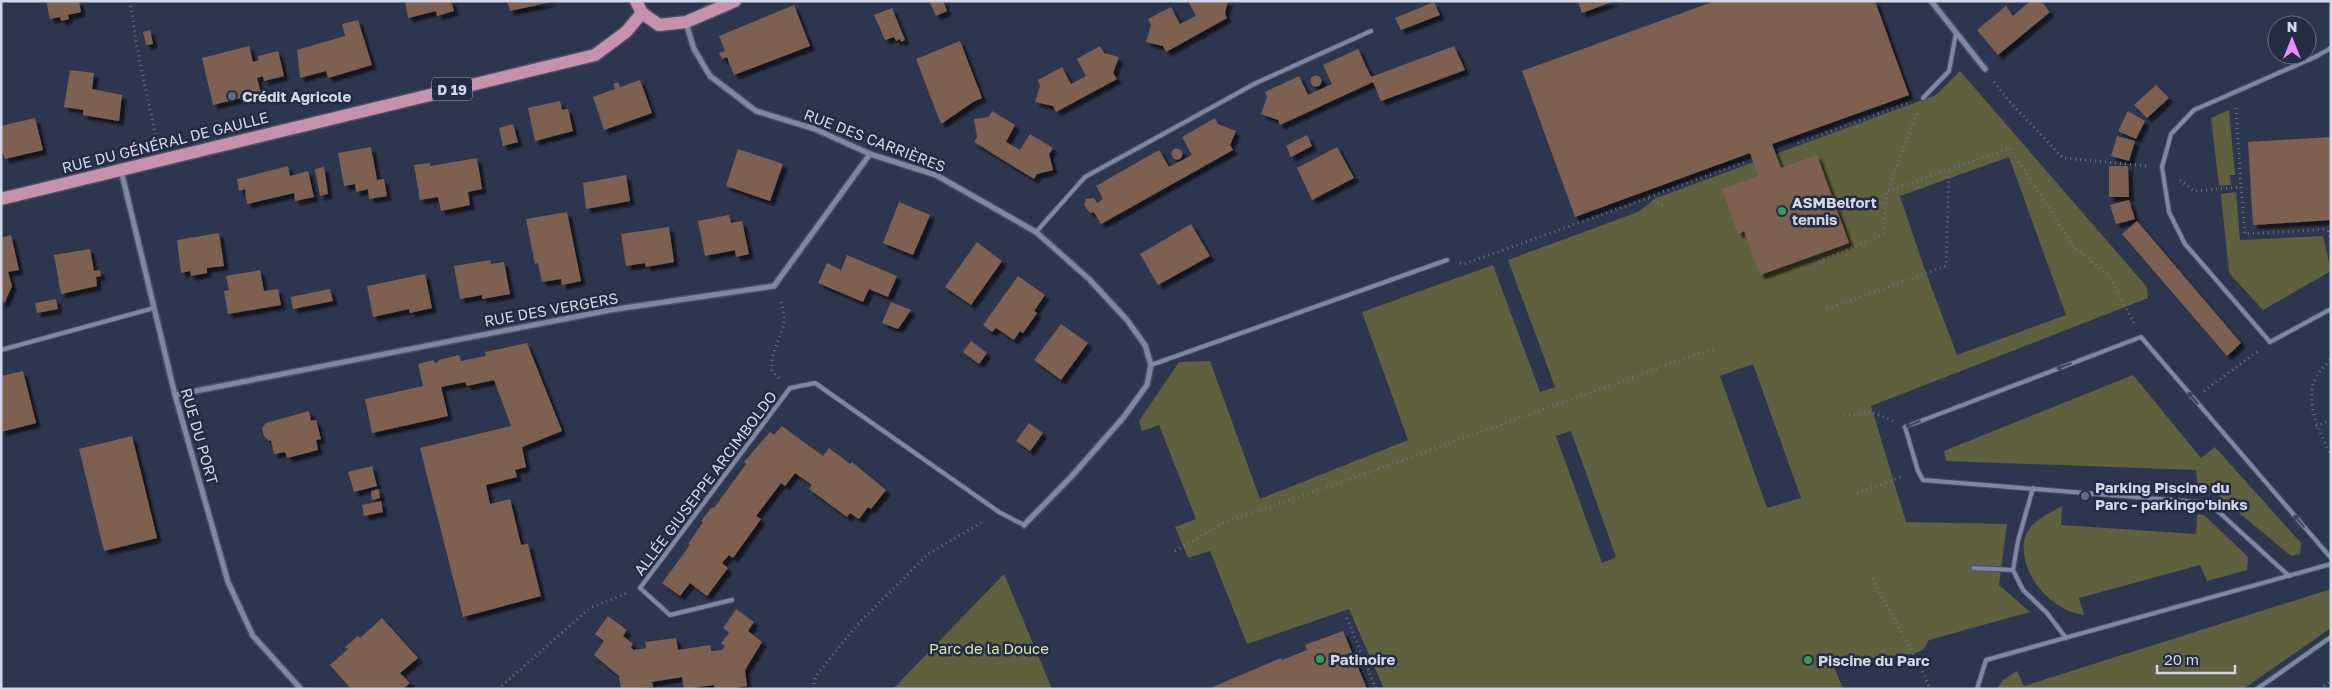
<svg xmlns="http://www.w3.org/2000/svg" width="2332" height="690" viewBox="0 0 2332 690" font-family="'Golos Text',sans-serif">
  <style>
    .green { fill: #5e603e; fill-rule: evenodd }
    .building { fill: #7d6050; filter: url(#shadow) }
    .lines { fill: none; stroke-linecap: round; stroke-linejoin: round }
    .lane-casing { stroke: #4a5166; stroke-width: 6 }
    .street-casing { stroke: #4a5166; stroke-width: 8 }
    .primary-casing { stroke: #4a5166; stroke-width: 15 }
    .path { stroke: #6a7288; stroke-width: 3; stroke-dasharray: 1 4; stroke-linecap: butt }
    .lane { stroke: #7d88a4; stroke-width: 4 }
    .street { stroke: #7d88a4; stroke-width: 5 }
    .primary { stroke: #c692ab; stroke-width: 12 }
    .oneway { stroke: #3a435c }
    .service-dot { fill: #5c6f8a; stroke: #242c44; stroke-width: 2 }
    .leisure-dot { fill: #2e9e5b; stroke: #242c44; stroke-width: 2 }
    .labels { text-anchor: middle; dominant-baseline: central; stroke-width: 5; stroke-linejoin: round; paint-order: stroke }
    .shield { fill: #242c44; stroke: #9da4b5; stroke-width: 1 }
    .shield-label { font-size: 14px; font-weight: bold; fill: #d1d7e6 }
    .poi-label { font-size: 15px; font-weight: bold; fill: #d1d7e6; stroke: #242c44; text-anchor: start }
    .street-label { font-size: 15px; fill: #d1d7e6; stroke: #242c44 }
    .park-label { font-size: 15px; fill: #dee2a1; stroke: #242c44 }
  </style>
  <defs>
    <filter id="shadow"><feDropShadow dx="4.5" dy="4.5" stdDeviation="1" flood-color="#0009"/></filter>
  </defs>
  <rect width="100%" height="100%" fill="#2d364f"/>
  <g class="green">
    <path d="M1960,71L2147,287L2148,298L1871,406L1906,522L2007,524L1999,585L2030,612L1929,640L1923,650L1912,654L1832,662L1843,689H1384L1349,609L1247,644L1210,551L1188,558L1175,527L1196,519L1159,425L1142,431L1139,421L1179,362L1210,361L1260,499L1408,440L1362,312L1493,265L1540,392L1555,387L1508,260L1638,212L1656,198L1936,95ZM2009,157L2066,315L1957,355L1926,273L1900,196ZM1753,364L1801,498L1767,508L1720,376ZM1571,431L1616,557L1602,563L1556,436Z"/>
    <polygon points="2229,110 2235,175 2230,175 2231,185 2219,186 2211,118"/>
    <polygon points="2236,192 2240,240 2323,236 2331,271 2263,310 2229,273 2221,194"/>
    <polygon points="2133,375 2201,458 2215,447 2301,543 2300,554 2291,556 2213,491 2198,490 2196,470 1946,461 1944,451"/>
    <path d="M2062,506L2061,525L2196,534L2197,514L2204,515L2248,557L2247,570L2207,581L2200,565L2079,598L2084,615C2051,611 2020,575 2024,541C2027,523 2049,513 2062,506Z"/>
    <polygon points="1004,574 1052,689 893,689"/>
    <polygon points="2331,589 2331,628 2243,689 1997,689 2003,680 2017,671 2024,686"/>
  </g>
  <g class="building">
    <polygon points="46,1 79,1 81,12 68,15 69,19 61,21 60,17 50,19"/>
    <polygon points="405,1 451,1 454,11 437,16 436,11 408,18"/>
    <polygon points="507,1 551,1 551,2 510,11"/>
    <polygon points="929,1 943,1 947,11 936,16"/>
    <polygon points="1188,1 1228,1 1225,13 1227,18 1166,52 1163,46 1146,42 1151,25 1148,19 1171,7 1180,24 1196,16"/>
    <polygon points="1578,1 1615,1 1582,13"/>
    <polygon points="1715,1 1875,1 1909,95 1772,144 1781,168 1817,155 1849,243 1760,275 1744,231 1738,234 1722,189 1758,176 1750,153 1575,217 1522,71"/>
    <polygon points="2030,1 2041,1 2050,12 1998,55 1977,30 2006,6 2013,16"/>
    <polygon points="1434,2 1440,15 1401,30 1395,18"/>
    <polygon points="794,5 810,46 734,75 727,57 722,59 719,53 725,51 719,36"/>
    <polygon points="892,8 905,40 901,42 900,39 896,41 894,37 885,40 874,15"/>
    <polygon points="358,20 372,65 328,78 326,71 300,78 297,50 345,36 342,24"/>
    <polygon points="150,30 153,44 146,45 143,32"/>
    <polygon points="960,41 982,98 973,102 941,124 916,59"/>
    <polygon points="249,46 253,62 259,60 258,56 278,51 284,76 264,81 263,76 257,78 261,93 213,105 202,58"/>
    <polygon points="1100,46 1104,53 1119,57 1113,73 1117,79 1056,112 1053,106 1035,102 1040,86 1038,80 1062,67 1071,84 1086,76 1077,59"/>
    <polygon points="1454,46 1465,70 1381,101 1373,82 1280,125 1278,120 1261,114 1267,97 1265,92 1299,76 1308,95 1332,84 1323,65 1358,49 1371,77"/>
    <polygon points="70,70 94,73 92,89 122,95 119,121 83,115 83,110 64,107"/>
    <circle cx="1316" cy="81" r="5.5"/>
    <polygon points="640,80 652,113 604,130 593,97 615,89 613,84 618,82 620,87"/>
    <polygon points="2156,85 2169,98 2147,118 2134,105"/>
    <polygon points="560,101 562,110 568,109 573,131 535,141 528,108"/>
    <polygon points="992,111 1015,125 1006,142 1020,150 1030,134 1053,148 1049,154 1053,170 1037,174 1034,179 974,142 977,137 974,119 989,117"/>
    <polygon points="2128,111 2145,121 2136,139 2118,131"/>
    <polygon points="35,118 43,150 5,159 1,149 1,126"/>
    <polygon points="1215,118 1218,124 1236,131 1230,145 1233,150 1101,224 1094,212 1090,213 1084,205 1086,199 1094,198 1097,203 1103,199 1096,186 1159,150 1169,167 1192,155 1182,137"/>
    <polygon points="513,124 518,142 503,146 499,128"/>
    <polygon points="1307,135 1312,146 1291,157 1286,146"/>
    <polygon points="2117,136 2135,141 2129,161 2111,156"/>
    <polygon points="2331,137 2331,220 2253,225 2248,142"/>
    <polygon points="371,147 377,180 384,179 387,196 369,199 368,189 356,192 355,184 344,186 338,153"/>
    <polygon points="1337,147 1354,178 1312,200 1297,168"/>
    <circle cx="1177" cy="154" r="5.5"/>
    <polygon points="738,149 783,164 770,201 726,186"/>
    <polygon points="477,158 482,189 468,192 470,205 441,211 438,197 420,200 414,165 430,163 430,166"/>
    <polygon points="288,166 290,176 308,171 314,197 295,201 294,193 247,204 245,189 239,191 237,179"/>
    <polygon points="2109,166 2128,166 2129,197 2109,197"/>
    <polygon points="324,167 328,194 320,196 315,169"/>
    <polygon points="626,175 630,201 586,209 583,183"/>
    <polygon points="2129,200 2135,219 2116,224 2110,205"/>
    <polygon points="899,202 930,215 913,255 883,243"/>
    <polygon points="567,212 581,281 562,285 561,279 542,282 538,263 535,264 526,219"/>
    <polygon points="729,215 731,223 742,221 749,254 736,257 735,250 705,256 698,221"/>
    <polygon points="2137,221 2241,343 2227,356 2122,234"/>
    <polygon points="1191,224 1210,256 1158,285 1140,254"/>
    <polygon points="669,227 674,262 646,267 645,263 626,266 621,234"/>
    <polygon points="219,233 224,266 207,268 207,273 191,276 190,271 181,273 177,240"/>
    <polygon points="11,235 19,270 8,272 12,286 5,302 1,303 1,238"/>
    <polygon points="977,242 1002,261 971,305 945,287"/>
    <polygon points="90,249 94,271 100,270 101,276 96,277 97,286 61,294 54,255"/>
    <polygon points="847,255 897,276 888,297 869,289 863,302 818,283 827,263 841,270"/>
    <polygon points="490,260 491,264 504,262 510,294 482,299 482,295 460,299 454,266"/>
    <polygon points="260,270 264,291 278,289 281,305 228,314 224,291 229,290 226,276"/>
    <polygon points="425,274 432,308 410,313 409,309 373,317 367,286"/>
    <polygon points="1018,276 1045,295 1034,311 1037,313 1023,333 1020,331 1014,340 996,328 992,332 983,325"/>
    <polygon points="330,289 333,301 293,309 291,297"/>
    <polygon points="56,299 58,309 37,313 35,303"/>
    <polygon points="891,302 911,310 898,329 882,323"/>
    <polygon points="1061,324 1088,343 1061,380 1034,360"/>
    <polygon points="971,341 987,353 979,364 963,352"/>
    <polygon points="527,343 562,431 522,447 526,467 515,470 517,477 486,485 490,504 510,499 521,545 528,544 541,596 463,617 420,448 511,426 494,380 467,386 465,382 441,387 448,416 372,433 365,399 423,386 418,364 434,360 434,363 438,362 439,360 459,355 461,361 486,356 485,352"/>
    <polygon points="23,371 36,423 1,432 1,376"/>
    <polygon points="309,411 311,421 316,420 321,439 316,440 318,450 287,458 285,452 274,454 271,440 269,441 264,436 262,428 266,423"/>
    <polygon points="1029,423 1043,433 1030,451 1016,441"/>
    <polygon points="782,426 823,456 829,448 850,464 852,462 886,490 871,509 868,507 859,519 850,513 847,517 809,489 812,485 795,473 785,486 781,483 756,516 761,519 733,558 729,555 722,563 728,568 707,596 690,583 680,596 662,583 690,545 688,544 703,522 701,521 712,507 714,508 746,464 744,462 770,432 774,435"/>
    <polygon points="132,436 157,538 104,551 79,449"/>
    <polygon points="372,466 377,486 354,492 348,472"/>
    <polygon points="379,489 380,498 372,500 371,491"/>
    <polygon points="381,501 383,512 364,516 362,505"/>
    <polygon points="736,609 754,622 748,631 762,642 745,670 747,686 728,689 715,689 714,685 684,689 682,677 652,682 653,687 621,689 619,676 594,655 604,641 595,634 608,616 627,630 623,636 633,644 631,647 634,650 646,648 645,642 676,638 678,650 710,645 711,651 722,650 725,646 721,643 729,633 723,628"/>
    <polygon points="382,618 418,658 400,673 410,683 403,689 351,689 330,665 348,649 345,647 358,636 360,638"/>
    <polygon points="1343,631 1367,689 1208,689 1281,658 1282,660 1307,650 1305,645"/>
  </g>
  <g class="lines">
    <g class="lane-casing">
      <g id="lane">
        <polyline points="2331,48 2315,57 2194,110 2171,134 2162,167 2169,212 2185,244 2270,342 2331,309"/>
        <polyline points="1923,98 1949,71 1956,33"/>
        <polyline points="1036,232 1085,177 1256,83 1371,31"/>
        <polyline points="1,350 154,308"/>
        <polyline points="1151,365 1447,260"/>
        <polyline points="1973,568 2013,570 2023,590 2047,613 2066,638"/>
        <polyline points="2013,570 2018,541 2033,488"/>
        <polyline points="2289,576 2209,503 1923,480 1918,471 1905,427 2141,337 2331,558"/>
        <polyline points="732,600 670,615 640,588 790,388 815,383 999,512 1024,525"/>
        <polyline points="1977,689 1986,660 2331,564"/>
        <polyline points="2257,689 2331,637"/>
      </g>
    </g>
    <g class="street-casing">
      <g id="street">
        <polyline points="1931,1 1985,69"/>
        <polyline points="686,23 694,49 710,76 756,111 815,129 870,154 936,175 1036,232 1089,279 1127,320 1145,345 1151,365 1147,385 1123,418 1070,478 1024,525"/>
        <polyline points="121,170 175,395 228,582 253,636 301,689"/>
        <polyline points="175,395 610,310 774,286 870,154"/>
      </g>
    </g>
    <g class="primary-casing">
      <g id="primary">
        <polyline points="636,1 642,13 659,25 686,22 735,1"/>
        <polyline points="1,199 595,55 626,32 642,13"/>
      </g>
    </g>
    <g class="path">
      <polyline points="130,1 137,47 157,143"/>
      <polyline points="1994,82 2010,102 2063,158 2148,166"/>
      <polyline points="2236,108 2241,187"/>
      <polyline points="1798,143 1911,102"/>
      <polyline points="2180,180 2194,191 2241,187 2245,234 2328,229"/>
      <polyline points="1888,191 2010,148 2073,246 2109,276 2135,325"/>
      <polyline points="1649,197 1745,162"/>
      <polyline points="2331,229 2328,229 2331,245"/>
      <polyline points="1819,262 1883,234 1886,195 1918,110"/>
      <polyline points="1460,263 1464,264 1648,198 1665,207"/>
      <polyline points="1827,309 1946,266 1949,170"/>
      <path d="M2330,360C2326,365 2320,370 2317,375C2303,401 2319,431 2331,455"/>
      <path d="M779,378L772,371C769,343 793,330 780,300"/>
      <polyline points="2204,391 2258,351"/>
      <polyline points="1844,416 1872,412 1893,421"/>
      <polyline points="2316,426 2331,420"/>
      <polyline points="1857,493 1904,476"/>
      <polyline points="1175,551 1227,521 1342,482 1697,354 1715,350"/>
      <polyline points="1872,579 1919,664 1930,689"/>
      <polyline points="1347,618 1376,689"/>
      <polyline points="498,689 590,608 627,593"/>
      <polyline points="813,689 816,676 856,626 928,554 984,521"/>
      <polyline points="2320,689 2331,681"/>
    </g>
    <use href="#lane" class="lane"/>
    <use href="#street" class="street"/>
    <use href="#primary" class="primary"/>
  </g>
  <defs><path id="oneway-shaft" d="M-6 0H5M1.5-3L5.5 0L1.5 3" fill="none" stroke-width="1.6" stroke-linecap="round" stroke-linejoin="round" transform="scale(1.25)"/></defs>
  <g class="oneway">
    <use href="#oneway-shaft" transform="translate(2064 366) rotate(159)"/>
    <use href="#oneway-shaft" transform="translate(2193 398) rotate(-130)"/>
    <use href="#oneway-shaft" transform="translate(1913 424) rotate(158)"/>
    <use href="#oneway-shaft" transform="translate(2299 521) rotate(-131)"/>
  </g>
  <g class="service-dot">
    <circle cx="232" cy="96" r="5"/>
    <circle cx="2085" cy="496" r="5"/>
  </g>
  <g class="leisure-dot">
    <circle cx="1782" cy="211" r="5"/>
    <circle cx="1320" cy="659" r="5"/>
    <circle cx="1808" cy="660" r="5"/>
  </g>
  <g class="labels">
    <rect class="shield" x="432" y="77.5" width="40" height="23" rx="4"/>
    <g class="shield-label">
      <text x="452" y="89">D 19</text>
    </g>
    <g class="poi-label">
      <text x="242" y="96">Crédit Agricole</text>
      <text x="1792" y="202">ASMBelfort<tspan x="1792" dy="17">tennis</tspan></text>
      <text x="2095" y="487">Parking Piscine du<tspan x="2095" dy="17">Parc - parkingo'binks</tspan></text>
      <text x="1330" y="659">Patinoire</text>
      <text x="1818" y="660">Piscine du Parc</text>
    </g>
    <g class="street-label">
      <text transform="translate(875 140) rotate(21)">RUE DES CARRIÈRES</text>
      <text transform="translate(165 142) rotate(-14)">RUE DU GÉNÉRAL DE GAULLE</text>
      <text transform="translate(551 309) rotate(-10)">RUE DES VERGERS</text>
      <text transform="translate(200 436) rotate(74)">RUE DU PORT</text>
      <text transform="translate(705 483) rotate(-53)">ALLÉE GIUSEPPE ARCIMBOLDO</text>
    </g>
    <g class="park-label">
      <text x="989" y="648">Parc de la Douce</text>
    </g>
  </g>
  <rect width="2332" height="690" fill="none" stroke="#d1d7e6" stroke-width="5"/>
  <g transform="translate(2292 40)"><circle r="24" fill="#242c44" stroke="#697085"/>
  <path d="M0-4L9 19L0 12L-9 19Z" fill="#e98dfe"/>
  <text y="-8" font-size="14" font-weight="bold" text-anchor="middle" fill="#d1d7e6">N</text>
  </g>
  <path d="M2157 665v8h78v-8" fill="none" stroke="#d1d7e6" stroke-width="2.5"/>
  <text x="2164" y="665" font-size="15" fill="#d1d7e6" stroke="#242c44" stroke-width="4" paint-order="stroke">20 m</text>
</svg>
